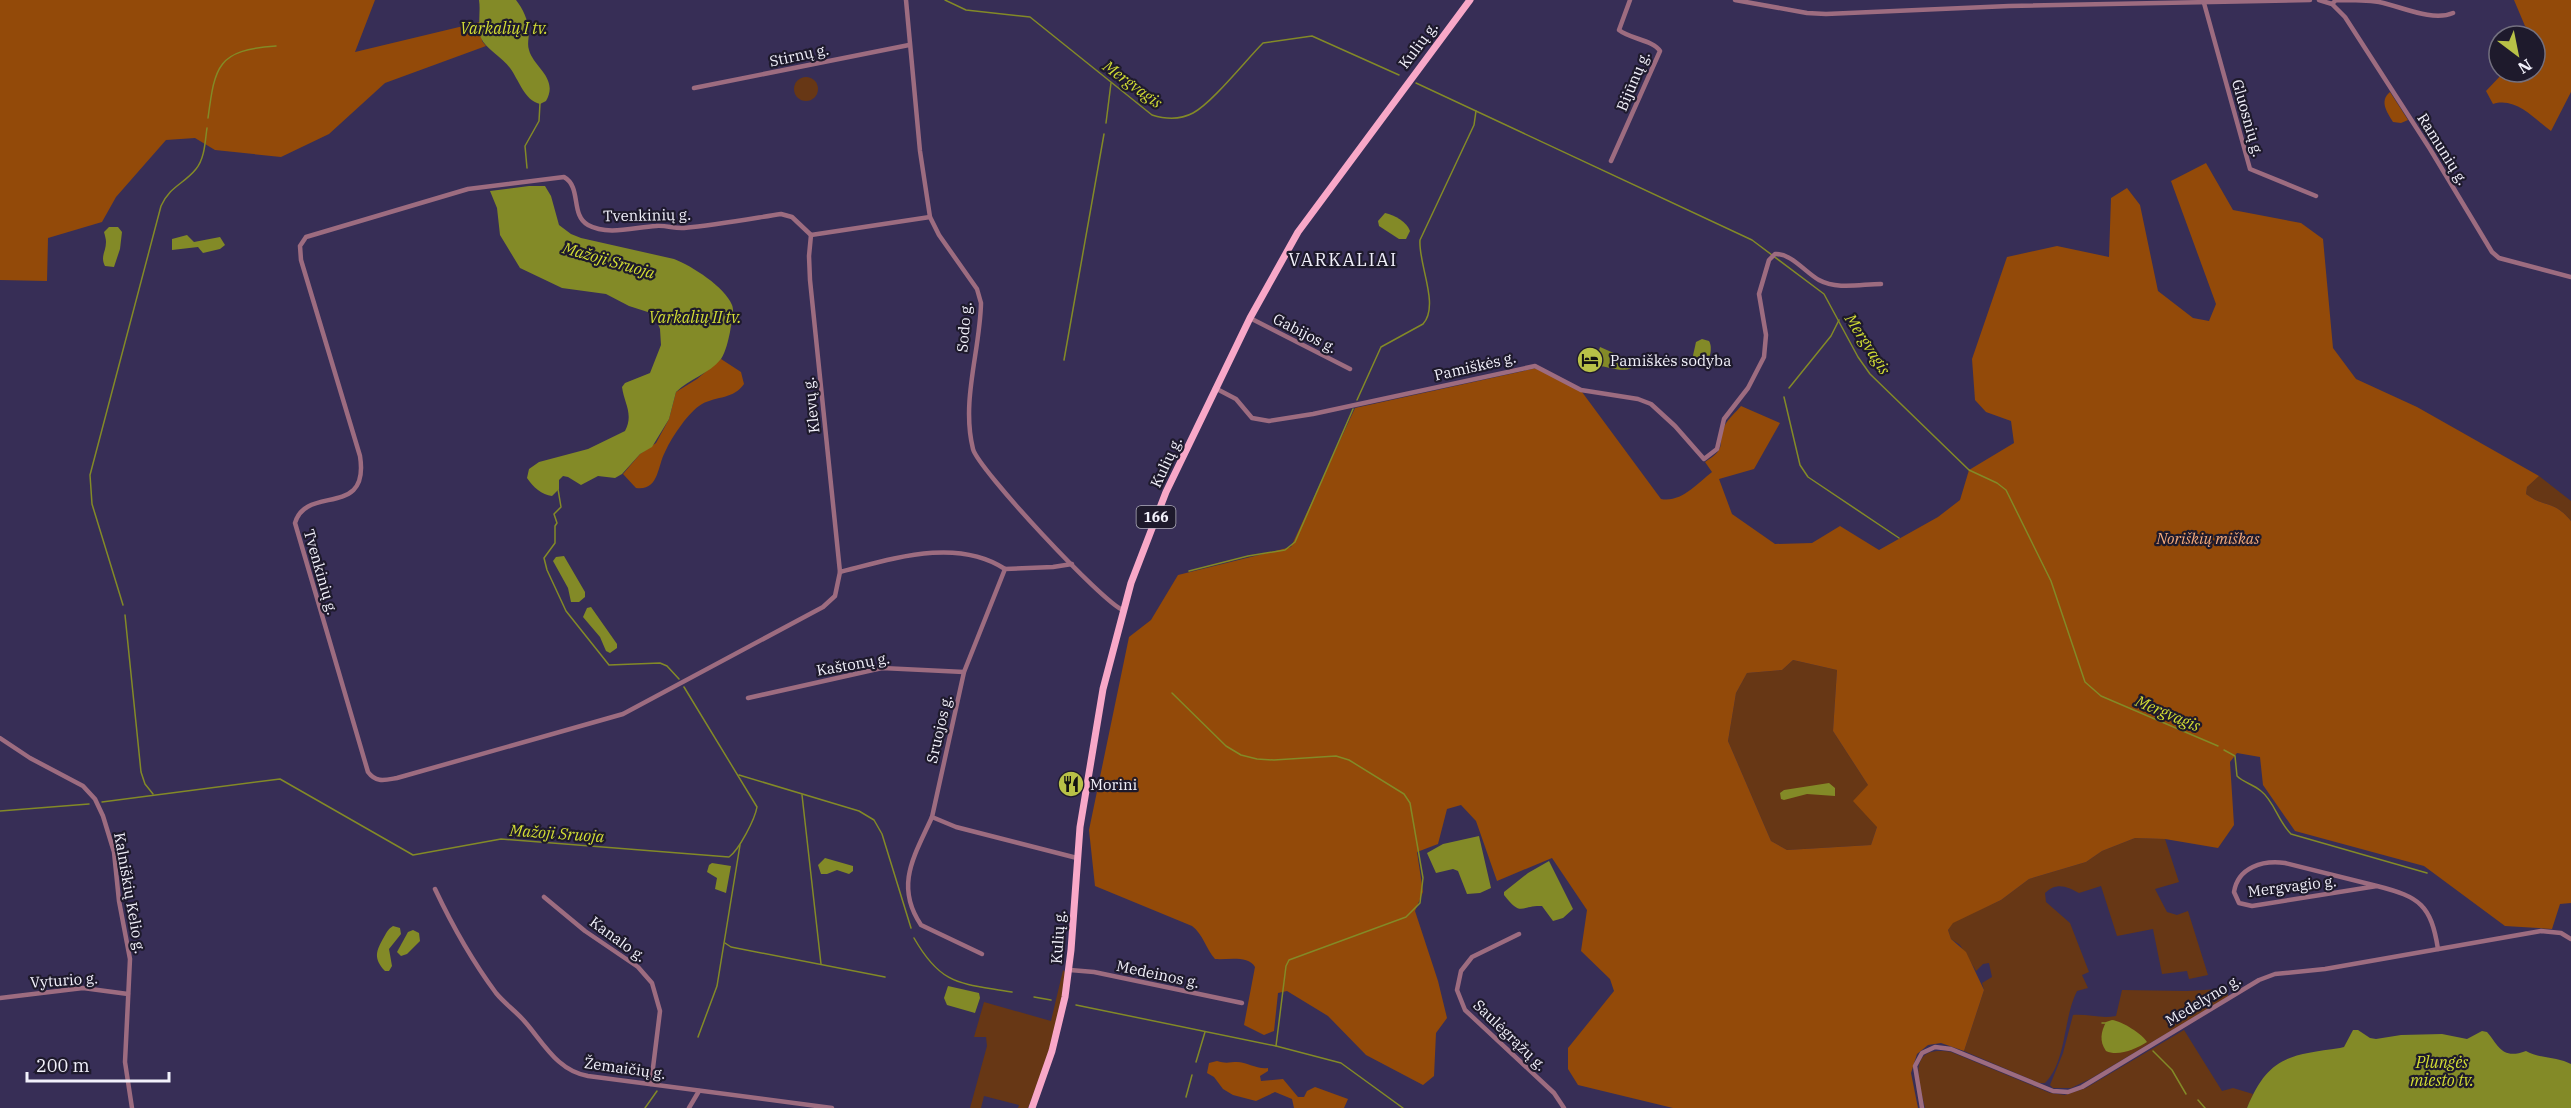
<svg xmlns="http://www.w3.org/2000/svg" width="2571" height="1108" viewBox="0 0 2571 1108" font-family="'IBM Plex Serif',serif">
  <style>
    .green { fill: #673715 }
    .forest { fill: #934a09; fill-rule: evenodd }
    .water { fill: #838a27 }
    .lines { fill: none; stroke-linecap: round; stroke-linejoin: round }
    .stream { stroke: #838a27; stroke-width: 1.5 }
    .street { stroke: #9d6c80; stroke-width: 4.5 }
    .primary { stroke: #f8a8c8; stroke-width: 7 }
    .labels { text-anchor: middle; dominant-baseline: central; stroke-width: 4.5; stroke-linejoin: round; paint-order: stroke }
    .shield { fill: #1e1a2c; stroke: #b2b0bd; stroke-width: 1.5 }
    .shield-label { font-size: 14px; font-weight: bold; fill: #f2f1fb }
    .street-label { font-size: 15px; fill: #f2f1fb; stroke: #1e1a2c }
    .poi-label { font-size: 15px; fill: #f2f1fb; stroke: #1e1a2c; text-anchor: start }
    .park-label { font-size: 15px; font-style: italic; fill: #f7ac7d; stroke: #1e1a2c }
    .water-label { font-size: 16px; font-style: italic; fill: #d3de34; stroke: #1e1a2c }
    .quarter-label { font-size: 18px; letter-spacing: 1.5px; fill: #f2f1fb; stroke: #1e1a2c }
  </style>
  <rect width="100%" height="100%" fill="#372e56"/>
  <g class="green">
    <circle cx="806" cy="89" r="12"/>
    <path d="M2539,476L2571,501V521C2554,500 2544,508 2526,494L2527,487Z"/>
    <polygon points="1793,660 1837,670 1833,731 1868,785 1877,827 1871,845 1787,850 1771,841 1728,741 1736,693 1747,673 1782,670"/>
    <path d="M2135,838L2165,839L2179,882L2155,889L2167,912L2177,915L2188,911L2208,975L2189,979L2187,971L2162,974L2153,929L2117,936L2101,886L2079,893C2067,886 2056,882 2045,893L2046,902L2070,923L2089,972L2082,975L2088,988L2077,991C2063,1018 2067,1061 2045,1083H2039L1964,1051L1984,990L1982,983L1992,977L1989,963L1983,964L1976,971L1960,945L1951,939L1948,930L1953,922L2001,900L2029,879L2086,862L2102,851Z"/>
    <path d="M1063,970L1065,972C1062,1018 1045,1065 1028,1108H1018L1019,1105L984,1096L981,1108H970L987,1046L986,1037H974L984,1002L1051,1021Z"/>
    <path d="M2219,989L2228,993V997L2090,1079L2071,1088H2053L2050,1085L2063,1053L2073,1015C2089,1014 2101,1019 2116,1016L2122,990L2187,991Z"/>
    <path d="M2184,1030L2222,1091L2233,1088L2253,1094L2247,1108H1925C1919,1081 1906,1044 1951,1052L2050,1093L2065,1095L2086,1088Z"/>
  </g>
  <g class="forest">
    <polygon points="0,0 375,0 355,52 480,22 482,41 486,46 385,83 329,134 281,157 215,150 195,138 166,140 116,197 102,222 48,238 47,281 0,280"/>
    <path d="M2514,0H2571V92L2551,131C2533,118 2516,97 2493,104L2486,91L2504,72H2535L2537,36L2525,26Z"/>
    <path d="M2390,92L2408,120L2401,123L2393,122C2387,112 2379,101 2390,92Z"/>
    <path d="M2206,163L2233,210L2301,223L2323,239L2333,348L2356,379L2417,407L2539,476L2527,487L2526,494C2544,508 2554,500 2571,521V903L2560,904L2552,929L2505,926L2424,866L2295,831L2263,785L2260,757L2237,753L2230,762L2234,825L2218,848L2165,839L2135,838L2102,851L2086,862L2029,879L2001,900L1953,923L1948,930L1951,939L1966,952L1984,990L1964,1051L1941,1043L1928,1045L1917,1054L1911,1073L1918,1108H1673L1578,1085L1568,1069V1048L1614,991L1610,979L1581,951L1587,910L1552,858L1497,881L1476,821L1461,805L1447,809L1438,844L1417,852L1423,892L1415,911L1438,981L1447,1018L1436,1033L1434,1076L1423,1085L1366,1055L1328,1016L1287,991L1278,993L1274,1031L1264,1035L1244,1025L1255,967C1248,955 1228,960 1215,959C1206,949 1203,934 1192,926L1095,886L1089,830L1129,637L1151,620L1178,575L1291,547L1355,408L1537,368L1582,392L1661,499C1681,503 1698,483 1712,472L1705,462C1729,447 1716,445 1725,425C1728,419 1736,412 1741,406L1780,423L1754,469L1719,479L1732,514L1775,544L1812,543L1840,526L1879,550L1938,517L1960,500L1969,470L2014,443L2011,421L1986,412L1975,400L1972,359L2007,257L2057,246L2109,257L2111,198L2127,188L2140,205L2158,291L2193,318L2209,321L2216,304L2171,181ZM1793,660L1837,670L1833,731L1868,785L1853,801L1877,827L1871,845L1787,850L1771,841L1728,741L1736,693L1747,673L1782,670Z"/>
    <path d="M721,359L741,372L744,384C734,399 717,396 702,404C695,408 687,417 682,424C675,433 669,443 665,452C657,467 659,491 636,488L623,474L640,454L656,443L669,419L676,392L697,379Z"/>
    <path d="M1217,1061C1226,1064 1230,1062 1237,1062C1247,1062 1258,1070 1268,1068V1071L1260,1076L1261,1081L1283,1079L1298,1097H1304L1307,1091L1315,1087L1348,1099L1344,1108H1294L1292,1099L1275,1092L1256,1101L1233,1095L1223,1089L1214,1077L1207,1073L1209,1063Z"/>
  </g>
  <g class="water">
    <path d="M479,0H516C523,9 528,20 529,31C529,38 527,44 529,50C534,68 559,78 546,101L540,104C524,100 519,80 510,68C503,58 485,48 481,38C477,27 481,12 479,0Z"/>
    <path d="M529,186H545L551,196L559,225L571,234L581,238L674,259C692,266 725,287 732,305C735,313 731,324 730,332C728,341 726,351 721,359C709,374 689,379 676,392L669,419L652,447L640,454L622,474L615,478L598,476L581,485L568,477L563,476L559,480V489L552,496C542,495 533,487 527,478L529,469L539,462L588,449L625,431C634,414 624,403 622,387L625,383L650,373L661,345L660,329L654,314L629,306L606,294L562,288L520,268L500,235L497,208L490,191Z"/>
    <path d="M1385,213C1395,215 1407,222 1410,231L1406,239H1399L1379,226L1378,221Z"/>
    <path d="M109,227H118L122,232L120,249L114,267L105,266C100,256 106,252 106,242C106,239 105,236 104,232Z"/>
    <polygon points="187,235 194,242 220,237 225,245 220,249 203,253 198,247 172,250 172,239"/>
    <path d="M1702,339L1709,341C1713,347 1710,363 1703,366L1696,364L1692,360L1696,342Z"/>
    <path d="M1600,347L1632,361V368C1620,373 1609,366 1597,366L1595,363Z"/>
    <polygon points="564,556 585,592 585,597 579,602 571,602 568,588 553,561 556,557"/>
    <polygon points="591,607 617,644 617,648 610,653 606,651 600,637 583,617 587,608"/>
    <polygon points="1829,783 1835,788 1835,796 1807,794 1784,800 1781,799 1780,793 1784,790"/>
    <polygon points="1479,836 1491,888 1480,893 1467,894 1458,871 1453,869 1436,873 1427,853 1443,844"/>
    <polygon points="825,858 853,866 853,871 849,874 837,870 827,874 821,874 818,865"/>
    <path d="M1549,861L1573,909L1563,918L1553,921L1542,906C1520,905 1522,918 1504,895V892L1528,873Z"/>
    <polygon points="712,863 731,866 726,893 715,889 717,878 707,872 709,865"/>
    <path d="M393,926L400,928L401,934L389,949L392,966L389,971H385C373,958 376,951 384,937C387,932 388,929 393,926Z"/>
    <polygon points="413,930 419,933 420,941 407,954 401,956 397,952 408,932"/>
    <polygon points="948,986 979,993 980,998 975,1013 947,1005 944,998"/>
    <path d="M2112,1020C2122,1021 2142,1034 2147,1042C2136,1049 2118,1057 2106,1051C2099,1041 2101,1032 2106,1022Z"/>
    <path d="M2353,1030H2358L2370,1038L2376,1039L2401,1035L2442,1034L2467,1039L2482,1031L2487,1032C2499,1046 2502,1060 2526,1051C2537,1058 2558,1057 2571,1064V1108H2247C2268,1057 2289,1055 2340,1048L2344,1047Z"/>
  </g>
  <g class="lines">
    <g class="stream">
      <path d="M945,0L966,10L1030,17L1152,115C1165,119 1180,120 1193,113C1212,103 1246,60 1263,43L1312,36L1399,75"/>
      <polyline points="1416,83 1752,240 1824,294 1858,357 1870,374 1969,470 1997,483 2006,490 2051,581 2085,682 2101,696 2218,746"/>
      <path d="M208,118C215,66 217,50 276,46"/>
      <polyline points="1106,123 1111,83"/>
      <polyline points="527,168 525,146 539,121 540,103"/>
      <polyline points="1064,360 1104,134"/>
      <polyline points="1789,388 1831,336 1839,320"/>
      <polyline points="1784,397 1800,465 1808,477 1899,538"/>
      <path d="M1357,400L1381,347L1423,324C1440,305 1418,264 1420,240L1474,125L1476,111"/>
      <polyline points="558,489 561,507 554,514 557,523 555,526 555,543 544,558 547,570 566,611 609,665 660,663 667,666 679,679"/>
      <polyline points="1189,571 1248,556 1285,550 1295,542 1353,409"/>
      <path d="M123,605L92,504L90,475L161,206C170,186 184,184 196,169C205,158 205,141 207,128"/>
      <polyline points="125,615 141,772 145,784 153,794"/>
      <polyline points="1172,693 1226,746 1241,755 1257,759 1274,760 1336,756 1349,760 1404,794 1410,803 1423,878 1420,903 1406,917 1289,960 1286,966 1276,1046"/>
      <path d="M2224,750L2235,756L2237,776C2244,783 2253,784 2261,791C2274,801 2278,821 2291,834L2427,873"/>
      <polyline points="739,775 859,811 874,820 882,834 911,928"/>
      <polyline points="802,795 821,964"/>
      <path d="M102,802L280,779L413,855L501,839L729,857C739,850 755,819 757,807L684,687"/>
      <polyline points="0,811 89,804"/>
      <path d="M914,938C942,987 961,983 1012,992"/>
      <polyline points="725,943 731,947 885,977"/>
      <polyline points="1034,997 1051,1000"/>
      <polyline points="1076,1005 1276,1046 1341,1063 1403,1108"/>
      <polyline points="2102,1023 2106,1023"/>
      <polyline points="698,1037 717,986 740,845"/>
      <polyline points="2153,1051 2172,1070 2186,1094"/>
      <polyline points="1196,1062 1205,1032"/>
      <polyline points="1186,1097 1192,1075"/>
      <polyline points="2198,1100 2205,1108"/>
      <polyline points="645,1108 657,1091"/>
    </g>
    <g class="street">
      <path d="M906,0L920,151L930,217L939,235L977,289L981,303C980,351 961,401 973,449C978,469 1104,604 1123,610"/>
      <polyline points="1735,0 1807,13 1826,14 2009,6 2310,0"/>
      <polyline points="2319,0 2332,4 2345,17 2430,149 2492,252 2499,258 2571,277"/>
      <polyline points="2204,3 2250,169 2316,196"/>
      <path d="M2332,4L2336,0C2350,0 2365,0 2379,2C2400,6 2432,22 2453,13"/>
      <polyline points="694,88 909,45"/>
      <path d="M1611,161L1660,51C1653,40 1630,39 1619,30L1630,0"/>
      <path d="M811,235L792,217L781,214C749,219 716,225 684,228C675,229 666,225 656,226C635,227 608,236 588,225C570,215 582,187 564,177L468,189L306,237L300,246L301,260L360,456C370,519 306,484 295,523L368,772C376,783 385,780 397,778L623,714L823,607L835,596L840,572C892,559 956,537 1005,569"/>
      <polyline points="811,235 809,256 810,280 840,572"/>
      <polyline points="811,235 930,217"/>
      <polyline points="1250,318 1350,369"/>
      <path d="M1215,388L1236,399L1252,418L1269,421L1313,414L1535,366L1581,390L1638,399L1651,404L1675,426L1704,459L1717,449L1724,419L1748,388L1764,357L1766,335L1759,294L1769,260L1775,254C1791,253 1806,273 1819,280C1837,290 1862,284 1881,284"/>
      <polyline points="1072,564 1053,567 1005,569 964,672 932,817 956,827 1077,858"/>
      <polyline points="748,698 882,668 964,672"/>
      <polyline points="0,738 30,758 83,786 95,799 103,816 114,852 119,901 130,959 125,1062 132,1108"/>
      <path d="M932,817C915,855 894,885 921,925L982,954"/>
      <path d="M2377,886L2252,906L2239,903L2234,892C2238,867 2263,860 2285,863L2377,886C2420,897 2431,905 2438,949"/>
      <path d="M435,889C452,925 473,962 496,993C505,1004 517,1012 526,1023C544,1044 558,1071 588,1076L832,1108"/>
      <polyline points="544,897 585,931 638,967 652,983 660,1011 651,1084"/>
      <polyline points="1519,934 1472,957 1461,971 1457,990 1465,1010 1554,1093 1564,1108"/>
      <polyline points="1070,970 1094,972 1242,1003"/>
      <polyline points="0,998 83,988 128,994"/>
      <polyline points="689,1108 699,1091"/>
      <polyline points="1922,1108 1915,1066 1922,1053 1935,1047 1951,1049 2053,1091 2068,1092 2082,1087 2259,980 2275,974 2325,969 2541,931 2561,933 2571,939"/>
    </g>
    <polyline class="primary" points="1032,1108 1052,1051 1065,997 1071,950 1080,827 1103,689 1131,583 1166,492 1250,318 1298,232 1470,0"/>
  </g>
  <defs>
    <g id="hotel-disc" transform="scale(1.35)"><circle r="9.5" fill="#b8c147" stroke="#1e1a2c"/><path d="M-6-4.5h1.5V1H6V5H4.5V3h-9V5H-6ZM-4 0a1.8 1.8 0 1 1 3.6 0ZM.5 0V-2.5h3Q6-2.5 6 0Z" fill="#111"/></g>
    <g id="restaurant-disc" transform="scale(1.35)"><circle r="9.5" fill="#b8c147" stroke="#1e1a2c"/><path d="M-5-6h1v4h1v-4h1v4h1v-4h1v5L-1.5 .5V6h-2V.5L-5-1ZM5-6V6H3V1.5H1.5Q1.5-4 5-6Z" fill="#111"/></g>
  </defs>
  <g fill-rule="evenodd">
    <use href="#hotel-disc" x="1590" y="360"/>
    <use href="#restaurant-disc" x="1071" y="784"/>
  </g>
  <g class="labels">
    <rect class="shield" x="1136.5" y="506" width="39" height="22" rx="4.5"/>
    <g class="shield-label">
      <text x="1156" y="517">166</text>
    </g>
    <g class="street-label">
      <text transform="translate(1418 45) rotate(-53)">Kulių g.</text>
      <text transform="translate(799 55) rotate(-12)">Stirnų g.</text>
      <text transform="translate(1633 81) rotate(-67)">Bijūnų g.</text>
      <text transform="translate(2248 118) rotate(74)">Gluosnių g.</text>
      <text transform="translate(2443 149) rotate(58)">Ramunių g.</text>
      <text transform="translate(647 215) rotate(-1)">Tvenkinių g.</text>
      <text transform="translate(964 327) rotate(-85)">Sodo g.</text>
      <text transform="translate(1305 333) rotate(27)">Gabijos g.</text>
      <text transform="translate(1475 366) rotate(-13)">Pamiškės g.</text>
      <text transform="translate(811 405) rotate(-96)">Klevų g.</text>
      <text transform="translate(1166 462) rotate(-65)">Kulių g.</text>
      <text transform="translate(321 572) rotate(74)">Tvenkinių g.</text>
      <text transform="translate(853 664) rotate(-10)">Kaštonų g.</text>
      <text transform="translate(939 729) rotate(-77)">Sruojos g.</text>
      <text transform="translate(2292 886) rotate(-7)">Mergvagio g.</text>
      <text transform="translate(130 893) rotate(80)">Kalniškių Kelio g.</text>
      <text transform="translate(1058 937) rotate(-86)">Kulių g.</text>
      <text transform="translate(618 939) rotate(36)">Kanalo g.</text>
      <text transform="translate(1158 974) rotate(12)">Medeinos g.</text>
      <text transform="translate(64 980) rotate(-4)">Vyturio g.</text>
      <text transform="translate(2203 1000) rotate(-31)">Medelyno g.</text>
      <text transform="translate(1510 1035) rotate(44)">Saulėgrąžų g.</text>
      <text transform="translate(625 1068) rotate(8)">Žemaičių g.</text>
    </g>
    <g class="poi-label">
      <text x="1610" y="360">Pamiškės sodyba</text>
      <text x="1090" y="784">Morini</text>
    </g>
    <g class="park-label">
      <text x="2208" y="538">Noriškių miškas</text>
    </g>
    <g class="water-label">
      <text x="504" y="28">Varkalių I tv.</text>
      <text transform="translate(1133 84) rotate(36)">Mergvagis</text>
      <text transform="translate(609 260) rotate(16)">Mažoji Sruoja</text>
      <text x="695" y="317">Varkalių II tv.</text>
      <text transform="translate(1868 344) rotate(57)">Mergvagis</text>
      <text transform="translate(2168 713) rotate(23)">Mergvagis</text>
      <text transform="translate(557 833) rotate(4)">Mažoji Sruoja</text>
      <text x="2442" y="1062">Plungės<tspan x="2442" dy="18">miesto tv.</tspan></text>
    </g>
    <g class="quarter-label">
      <text x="1343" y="259">VARKALIAI</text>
    </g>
  </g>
  <g transform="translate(2517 54) rotate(148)"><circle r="28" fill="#1e1a2c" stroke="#73707f" stroke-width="1.5"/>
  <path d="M0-4.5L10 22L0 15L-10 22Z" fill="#b8c147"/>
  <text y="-9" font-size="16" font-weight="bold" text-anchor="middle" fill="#f2f1fb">N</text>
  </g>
  <path d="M27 1072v9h142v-9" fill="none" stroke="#f2f1fb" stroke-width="3"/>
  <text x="36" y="1072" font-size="18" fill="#f2f1fb" stroke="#1e1a2c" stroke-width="4.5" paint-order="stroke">200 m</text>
</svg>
